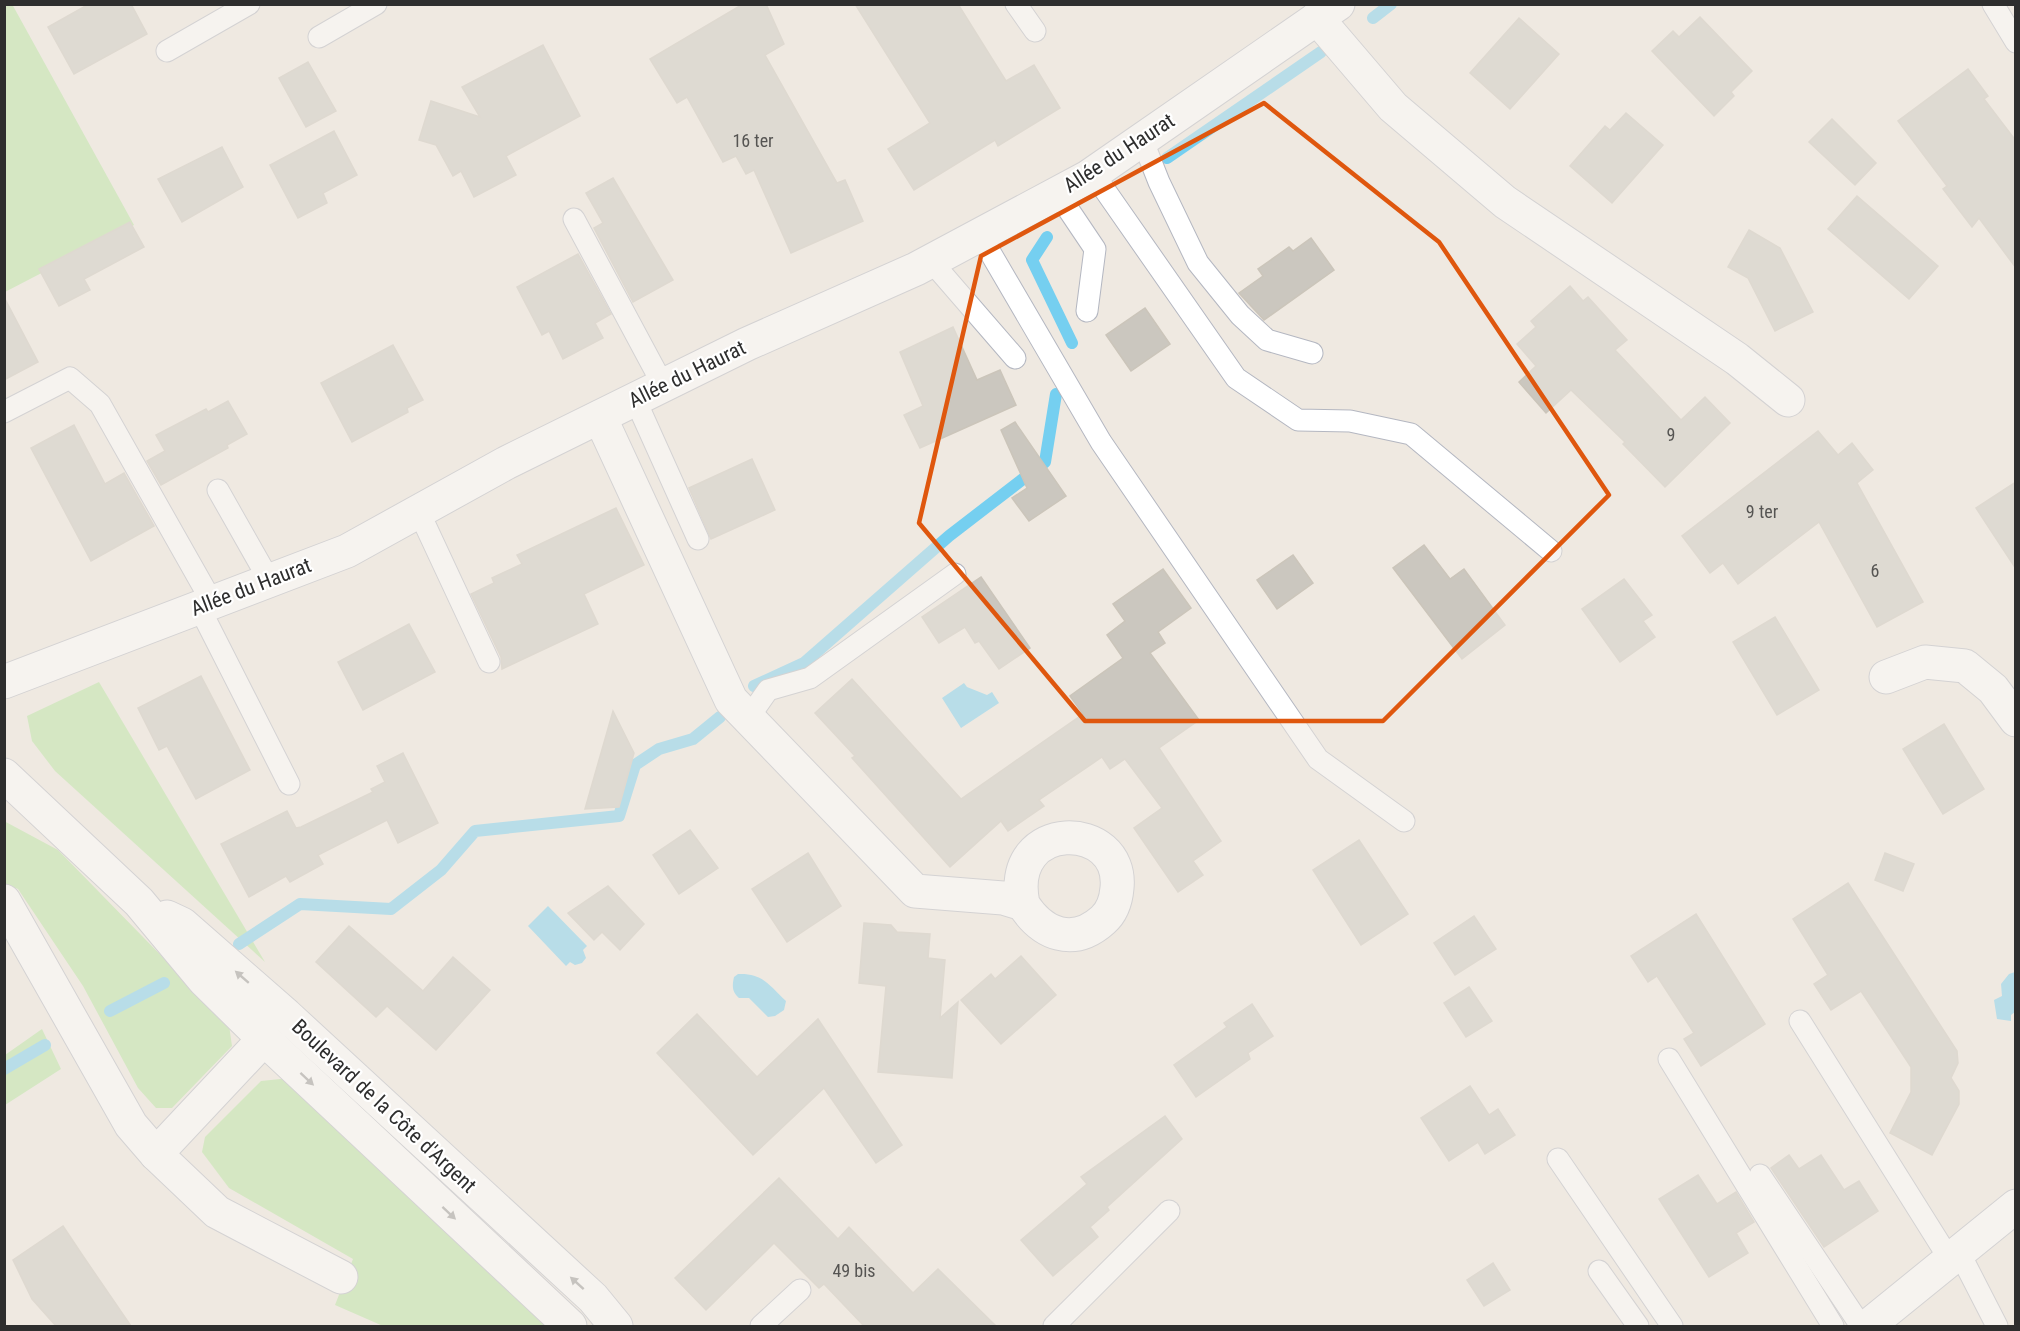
<svg xmlns="http://www.w3.org/2000/svg" width="2020" height="1331" viewBox="0 0 2020 1331" font-family="'Roboto Condensed',sans-serif">
  <style>
    .green { fill: #b6e59e }
    .water { fill: #75cff0 }
    .lines { fill: none; stroke-linecap: round; stroke-linejoin: round }
    .stream { stroke: #75cff0; stroke-width: 12 }
    .building { fill: #cbc7bf; stroke: #cbc5ba; stroke-width: 1.5 }
    .lane-casing { stroke: #b4b7c1; stroke-width: 23 }
    .street-casing { stroke: #b4b7c1; stroke-width: 35 }
    .secondary-casing { stroke: #b4b7c1; stroke-width: 35 }
    .lane { stroke: #fff; stroke-width: 21 }
    .street { stroke: #fff; stroke-width: 33 }
    .secondary { stroke: #fff; stroke-width: 33 }
    .oneway { fill: #969696 }
    .marked { fill: none; stroke: #df570e; stroke-width: 4.5; stroke-linejoin: round }
    .labels { text-anchor: middle; dominant-baseline: central; stroke-width: 4.5; stroke-linejoin: round; paint-order: stroke }
    .number-label { font-size: 18px; fill: #555452 }
    .street-label { font-size: 21px; fill: #2e2e2e; stroke: #fff }
  </style>
  <rect width="100%" height="100%" fill="#efe9e1"/>
  <g class="green">
    <polygon points="12,4 134,225 5,292 4,5"/>
    <polygon points="99,682 265,962 55,771 32,741 27,716"/>
    <polygon points="4,821 58,850 229,1025 232,1046 172,1108 156,1108 138,1088 83,986 18,889 5,884"/>
    <polygon points="42,1029 61,1069 5,1105 5,1055"/>
    <polygon points="290,1078 561,1326 383,1326 335,1305 353,1259 229,1188 202,1152 205,1137 261,1081"/>
  </g>
  <g class="water">
    <polygon points="964,683 967,687 987,695 992,692 999,703 961,728 942,698"/>
    <polygon points="548,906 587,946 583,950 586,958 582,963 575,965 570,962 566,966 528,926"/>
    <polygon points="2015,972 2015,1012 2011,1015 2011,1021 1997,1019 1994,1000 2002,996 2001,984 2009,974"/>
    <path d="M738,974C763,973 769,985 786,1001L784,1010L775,1016L768,1017L749,998H739C732,992 732,986 734,977Z"/>
  </g>
  <g class="lines">
    <g class="stream">
      <polyline points="1373,18 1391,4"/>
      <polyline points="1167,158 1321,52"/>
      <polyline points="1047,237 1032,260 1072,343"/>
      <polyline points="754,686 804,663 949,536 1045,462 1056,394"/>
      <polyline points="239,944 300,904 391,909 441,870 475,831 619,816 635,765 659,749 693,739 720,717"/>
      <polyline points="110,1011 164,983"/>
      <polyline points="4,1069 45,1045"/>
    </g>
  </g>
  <g class="building">
    <polygon points="89,4 131,4 147,34 74,74 48,27"/>
    <polygon points="743,4 766,4 784,44 765,55 837,183 845,180 863,221 791,253 754,170 746,174 736,156 723,162 687,97 677,103 650,59"/>
    <polygon points="855,4 958,4 1006,81 1034,65 1060,108 998,146 995,140 914,190 888,149 930,123"/>
    <polygon points="1700,17 1752,71 1731,92 1734,96 1714,116 1652,51 1673,31 1679,37"/>
    <polygon points="1519,18 1559,54 1510,109 1470,73"/>
    <polygon points="543,45 580,116 506,156 516,175 474,197 461,171 453,176 436,145 419,140 431,101 480,117 462,87"/>
    <polygon points="308,62 336,111 306,127 279,78"/>
    <polygon points="1968,69 1988,96 1984,99 2016,141 2016,268 1979,218 1972,227 1943,189 1947,186 1898,121"/>
    <polygon points="1626,113 1663,145 1612,203 1570,166 1605,126 1610,130"/>
    <polygon points="1832,119 1876,163 1855,185 1809,142"/>
    <polygon points="334,131 357,175 323,193 327,203 298,218 270,165"/>
    <polygon points="222,147 243,187 182,222 158,179"/>
    <polygon points="613,178 673,280 633,302 594,228 603,223 586,193"/>
    <polygon points="1857,196 1938,266 1909,299 1828,229"/>
    <polygon points="130,222 144,247 84,279 90,290 59,306 39,269"/>
    <polygon points="1749,230 1780,248 1813,312 1775,331 1748,278 1728,267"/>
    <polygon points="1311,238 1334,270 1264,320 1239,293 1263,276 1258,269 1289,247 1293,251"/>
    <polygon points="578,254 611,314 595,323 603,338 563,359 549,331 542,335 517,287"/>
    <polygon points="1570,286 1583,301 1588,297 1627,340 1615,350 1681,420 1705,397 1730,423 1665,487 1623,444 1625,442 1571,390 1546,413 1519,382 1536,366 1517,344 1536,327 1531,321"/>
    <polygon points="4,297 38,362 4,380"/>
    <polygon points="1145,308 1170,344 1131,371 1106,335"/>
    <polygon points="953,327 977,380 1000,370 1016,405 920,448 904,415 923,406 900,352"/>
    <polygon points="393,345 423,400 407,408 408,412 352,442 321,383"/>
    <polygon points="228,401 247,434 227,445 228,448 161,485 147,461 165,451 156,435 206,409 208,412"/>
    <polygon points="1015,422 1066,496 1029,521 1012,498 1027,488 1001,430"/>
    <polygon points="74,425 105,484 124,473 154,526 91,561 31,448"/>
    <polygon points="1818,431 1838,455 1852,443 1873,470 1857,483 1923,602 1877,627 1819,522 1738,584 1723,563 1710,573 1682,536"/>
    <polygon points="752,459 775,510 711,539 689,488"/>
    <polygon points="2016,482 2016,569 1976,508"/>
    <polygon points="616,508 644,565 584,594 598,624 502,669 501,657 471,594 494,583 492,578 522,564 517,555"/>
    <polygon points="1424,545 1450,579 1464,569 1505,625 1462,659 1393,568"/>
    <polygon points="1293,555 1313,583 1277,609 1257,580"/>
    <polygon points="1163,569 1191,608 1158,632 1165,643 1150,653 1199,720 1159,748 1221,841 1193,861 1203,875 1178,892 1134,828 1162,808 1125,759 1110,769 1102,757 1039,800 1044,806 1008,831 1001,821 950,867 852,758 855,756 815,713 852,679 961,799 1083,714 1070,696 1123,658 1107,635 1125,621 1113,604"/>
    <polygon points="981,577 1030,648 999,669 979,641 975,643 965,627 939,643 922,617"/>
    <polygon points="1624,579 1652,615 1643,621 1655,637 1620,662 1582,609"/>
    <polygon points="1775,617 1819,690 1777,715 1733,642"/>
    <polygon points="409,624 435,672 363,710 338,662"/>
    <polygon points="201,676 250,770 196,799 167,746 159,750 138,708"/>
    <polygon points="613,711 634,753 619,807 585,809"/>
    <polygon points="1944,724 1984,789 1943,814 1903,749"/>
    <polygon points="403,753 438,823 398,843 387,820 318,855 323,864 290,882 286,876 249,897 221,844 287,811 296,828 301,827 373,792 371,789 385,782 377,766"/>
    <polygon points="690,830 718,868 679,894 653,855"/>
    <polygon points="1359,840 1408,914 1361,945 1313,870"/>
    <polygon points="808,853 841,906 787,942 752,889"/>
    <polygon points="1885,853 1914,864 1903,891 1875,880"/>
    <polygon points="1848,883 1957,1051 1958,1063 1951,1078 1959,1091 1959,1104 1932,1155 1890,1133 1911,1092 1911,1067 1861,991 1831,1010 1814,984 1828,975 1793,919"/>
    <polygon points="608,886 644,924 620,950 602,932 594,940 568,913"/>
    <polygon points="1696,914 1765,1024 1701,1066 1684,1039 1694,1033 1657,976 1648,982 1631,956"/>
    <polygon points="1474,916 1496,949 1455,975 1434,943"/>
    <polygon points="864,923 891,925 897,932 930,934 928,958 945,960 940,1018 958,1002 952,1078 878,1072 886,986 859,983"/>
    <polygon points="349,926 423,991 453,957 490,990 436,1050 387,1006 376,1017 316,962"/>
    <polygon points="1021,956 1056,995 1001,1044 961,1000 991,974 995,979"/>
    <polygon points="1469,987 1492,1021 1466,1037 1444,1003"/>
    <polygon points="1252,1004 1273,1036 1248,1053 1250,1059 1196,1097 1174,1065 1227,1027 1224,1023"/>
    <polygon points="697,1014 757,1077 818,1019 902,1145 876,1163 824,1088 753,1155 657,1053"/>
    <polygon points="1470,1086 1489,1115 1498,1109 1515,1135 1485,1154 1478,1142 1449,1161 1421,1118"/>
    <polygon points="1165,1116 1182,1139 1107,1207 1109,1210 1090,1227 1098,1237 1053,1276 1021,1240 1087,1184 1081,1177"/>
    <polygon points="1789,1155 1799,1169 1821,1155 1844,1190 1859,1181 1878,1211 1824,1247 1771,1168"/>
    <polygon points="1698,1175 1717,1204 1736,1192 1754,1222 1736,1233 1748,1253 1709,1277 1659,1199"/>
    <polygon points="779,1178 838,1239 849,1227 913,1293 938,1269 996,1326 864,1326 824,1284 819,1288 774,1243 706,1310 675,1278"/>
    <polygon points="63,1226 83,1256 131,1326 56,1326 32,1299 13,1260"/>
    <polygon points="1493,1263 1510,1290 1484,1306 1467,1280"/>
  </g>
  <g class="lines">
    <g class="lane-casing">
      <g id="lane">
        <polyline points="1016,4 1035,31"/>
        <polyline points="1993,4 2016,42"/>
        <polyline points="319,37 376,4"/>
        <polyline points="167,51 249,4"/>
        <polyline points="1142,139 1159,182 1198,263 1240,315 1267,340 1312,353"/>
        <polyline points="1093,173 1236,378 1298,420 1350,421 1411,434 1551,551"/>
        <polyline points="1058,194 1095,249 1087,311"/>
        <polyline points="574,219 663,385"/>
        <polyline points="980,235 1101,442 1318,759 1404,821"/>
        <polyline points="931,261 1015,358"/>
        <polyline points="635,399 698,539"/>
        <polyline points="4,412 70,378 100,404 212,602"/>
        <polyline points="218,490 269,580"/>
        <polyline points="419,512 489,662"/>
        <polyline points="199,607 289,784"/>
        <polyline points="749,717 768,690 810,678 955,574"/>
        <polyline points="1800,1021 1950,1260"/>
        <polyline points="1669,1059 1833,1326"/>
        <polyline points="1558,1159 1672,1326"/>
        <polyline points="1760,1175 1861,1326"/>
        <polyline points="1959,1252 1997,1326"/>
        <polyline points="1599,1271 1638,1326"/>
        <polyline points="761,1326 800,1290"/>
        <polyline points="1054,1326 1169,1211"/>
      </g>
    </g>
    <g class="street-casing">
      <g id="street">
        <polyline points="1317,18 1393,107 1505,202 1737,359 1788,400"/>
        <path d="M600,417L731,700L915,891L1003,898L1023,904C1042,934 1073,947 1103,920C1112,912 1116,900 1117,888C1124,820 1005,817 1023,904"/>
        <polyline points="1886,677 1925,662 1965,666 1993,689 2016,720"/>
        <polyline points="4,682 347,551 506,463 747,344 916,269 1088,177 1338,4"/>
        <polyline points="4,901 131,1125 156,1154 217,1212 341,1277"/>
        <polyline points="156,1154 264,1039"/>
        <polyline points="1868,1326 2016,1206"/>
      </g>
    </g>
    <g class="secondary-casing">
      <g id="secondary">
        <polyline points="4,775 139,902 204,980 264,1039 570,1326"/>
        <polyline points="167,917 182,924 286,1015 593,1298 616,1326"/>
      </g>
    </g>
    <use href="#lane" class="lane"/>
    <use href="#street" class="street"/>
    <use href="#secondary" class="secondary"/>
  </g>
  <defs><path id="oneway-solid" d="M-6-.8H1V-3.2L6.5 0L1 3.2V.8H-6Z" transform="scale(1.5)"/></defs>
  <g class="oneway">
    <use href="#oneway-solid" transform="translate(242 977) rotate(-139)"/>
    <use href="#oneway-solid" transform="translate(307 1079) rotate(43)"/>
    <use href="#oneway-solid" transform="translate(449 1213) rotate(43)"/>
    <use href="#oneway-solid" transform="translate(577 1283) rotate(-138)"/>
  </g>
  <path d="M0 0H2020V1331H0ZM1264,103L1439,242L1609,495L1383,721H1085L919,523L981,256Z" fill="#efe9e1" fill-opacity=".55" fill-rule="evenodd"/>
  <path class="marked" d="M1264,103L1439,242L1609,495L1383,721H1085L919,523L981,256Z"/>
  <g class="labels">
    <g class="number-label">
      <text x="753" y="140">16 ter</text>
      <text x="1671" y="434">9</text>
      <text x="1762" y="511">9 ter</text>
      <text x="1875" y="570">6</text>
      <text x="854" y="1270">49 bis</text>
    </g>
    <g class="street-label">
      <text transform="translate(1119 153) rotate(-33)">Allée du Haurat</text>
      <text transform="translate(687 374) rotate(-26)">Allée du Haurat</text>
      <text transform="translate(251 587) rotate(-21)">Allée du Haurat</text>
      <text transform="translate(384 1106) rotate(43)">Boulevard de la Côte d'Argent</text>
    </g>
  </g>
  <rect width="2020" height="1331" fill="none" stroke="#2e2e2e" stroke-width="12"/>
</svg>
